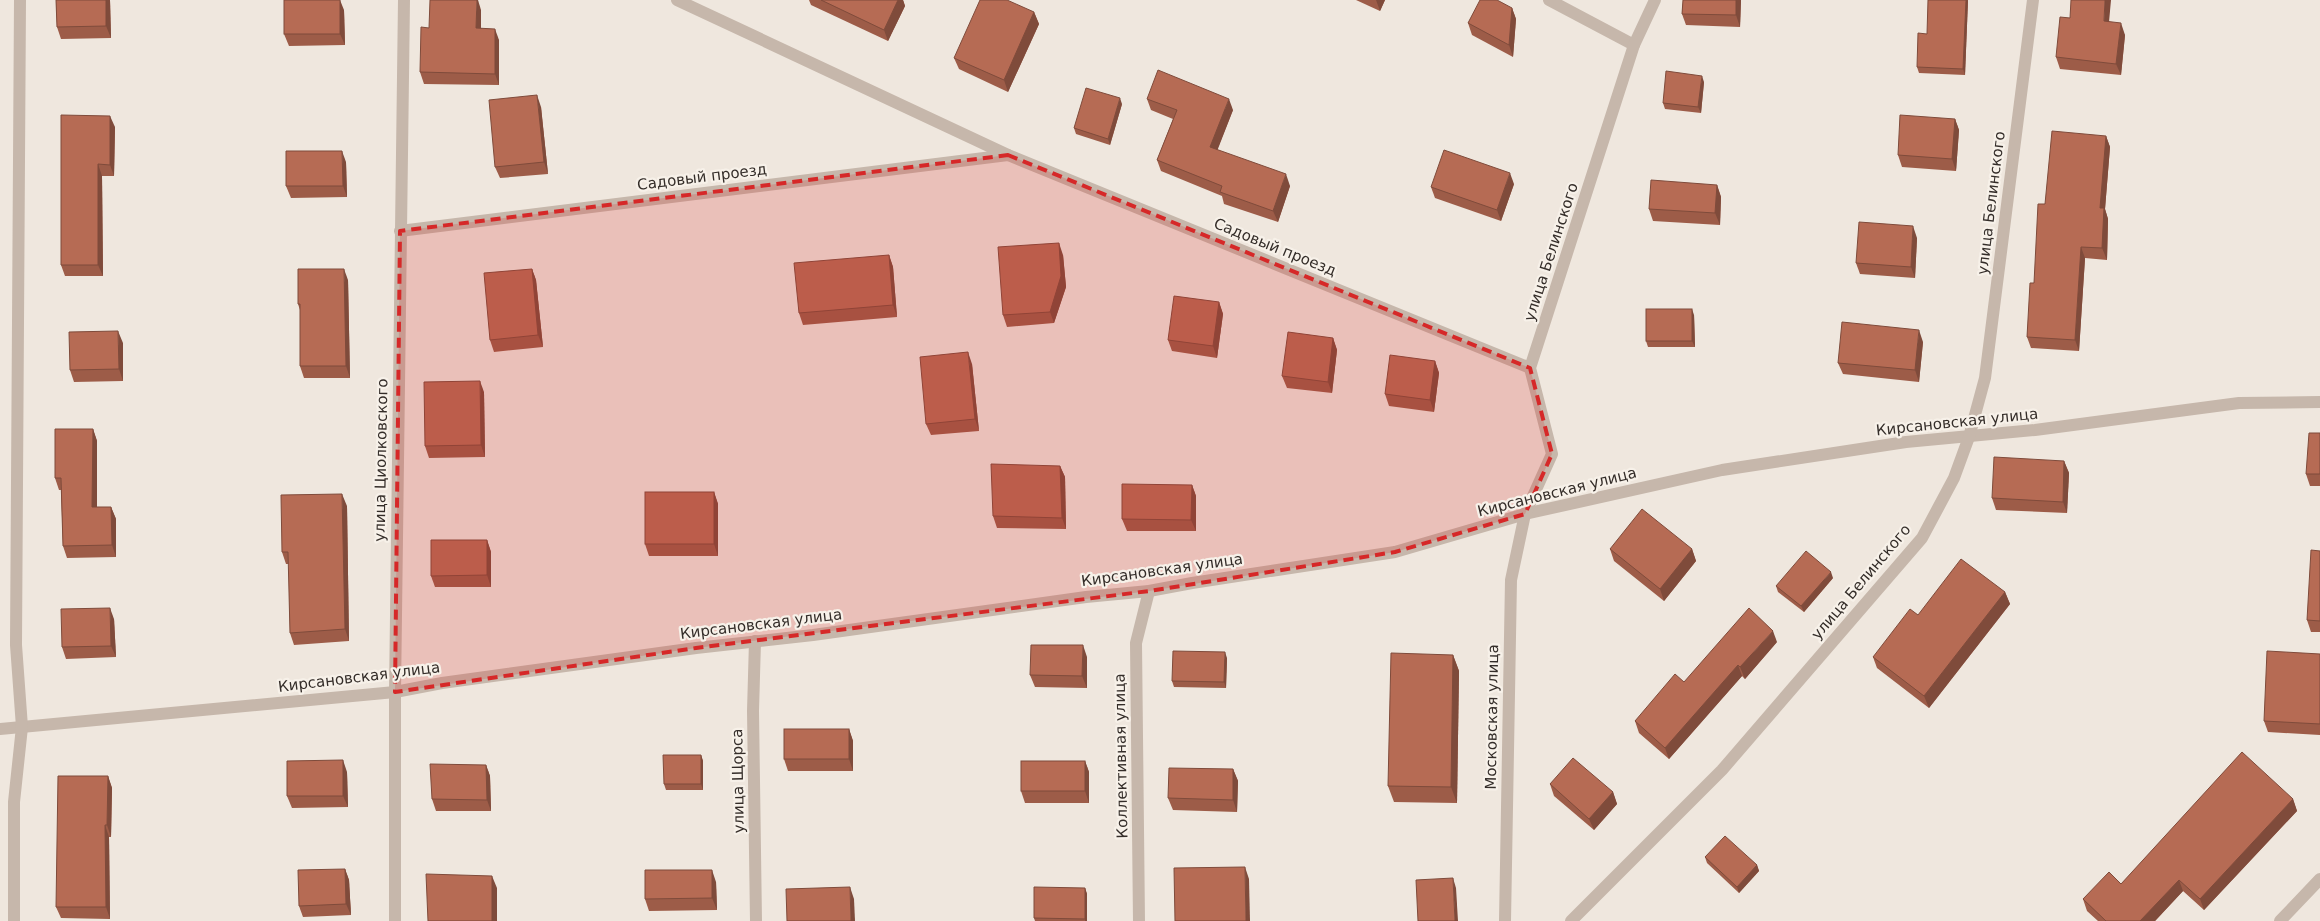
<svg xmlns="http://www.w3.org/2000/svg" width="2320" height="921" viewBox="0 0 2320 921" font-family="'DejaVu Sans',sans-serif">
  <style>
    .lines { fill: none; stroke-linecap: round; stroke-linejoin: round }
    .street { stroke: #c6b7ab; stroke-width: 12 }
    .wall { fill: #9d5c48 }
    .shaded-wall { fill: #7f4b3b }
    .building { fill: #b66b54; stroke: #7f4b3b }
    .marked { fill: #d62828; fill-opacity: 0.2; stroke: #d62828; stroke-width: 4; stroke-dasharray: 10 6; stroke-linejoin: round }
    .labels { text-anchor: middle; dominant-baseline: central; stroke-width: 4.5; stroke-linejoin: round; paint-order: stroke }
    .street-label { font-size: 15px; fill: #342d29; stroke: #f7f1e9 }
  </style>
  <rect width="100%" height="100%" fill="#efe7de"/>
  <g class="lines">
    <g class="street">
      <polyline points="677,0 1008,155 1530,368"/>
      <polyline points="1549,0 1634,45"/>
      <polyline points="400,231 1008,155"/>
      <polyline points="755,641 753,711 756,921"/>
      <polyline points="0,729 395,692 442,683 696,648 813,635 1086,597 1149,591 1192,583 1395,552 1525,514 1722,470 1906,442 2035,430 2239,403 2320,402"/>
      <polyline points="14,921 14,802 22,727 16,645 20,0"/>
      <polyline points="395,921 395,692 404,0"/>
      <polyline points="1139,921 1136,643 1149,591"/>
      <polyline points="1505,921 1511,580 1525,514 1552,454 1530,368 1634,45 1655,0"/>
      <polyline points="1571,921 1722,770 1922,538 1954,478 1969,437 1985,378 2033,0"/>
      <polyline points="2280,921 2320,879"/>
    </g>
  </g>
  <g class="wall">
    <polygon points="56,0 110,0 111,38 61,39 57,27"/>
    <polygon points="809,0 903,0 905,6 888,41 811,5"/>
    <polygon points="1356,0 1385,0 1380,11"/>
    <polygon points="1683,0 1741,0 1740,27 1686,25 1682,14"/>
    <polygon points="1968,0 1965,75 1919,73 1917,67 1927,34"/>
    <polygon points="1512,8 1516,19 1513,57 1472,35 1468,23"/>
    <polygon points="344,10 345,45 289,46 284,34"/>
    <polygon points="481,10 481,28 499,40 499,85 424,84 420,72 429,28"/>
    <polygon points="1034,12 1039,24 1008,92 959,69 954,58"/>
    <polygon points="2109,22 2125,35 2121,75 2060,69 2056,57"/>
    <polygon points="1704,82 1701,113 1665,109 1663,103"/>
    <polygon points="1147,99 1233,110 1217,150 1290,186 1278,222 1224,204 1222,196 1161,171 1157,160 1173,119 1151,110"/>
    <polygon points="1122,104 1110,145 1076,134 1074,128"/>
    <polygon points="541,107 548,174 500,178 495,167"/>
    <polygon points="61,115 115,127 114,176 102,176 103,276 65,276 61,265"/>
    <polygon points="1955,119 1959,130 1956,171 1902,167 1898,155"/>
    <polygon points="2106,136 2110,147 2105,209 2108,219 2107,260 2085,258 2079,351 2031,348 2027,337 2045,204"/>
    <polygon points="346,162 347,197 291,198 286,186"/>
    <polygon points="1514,184 1501,221 1435,198 1431,187"/>
    <polygon points="1717,185 1721,197 1720,225 1653,221 1649,209"/>
    <polygon points="1917,238 1915,278 1860,274 1856,263"/>
    <polygon points="889,255 893,267 897,317 803,325 799,313"/>
    <polygon points="1063,255 1066,287 1054,323 1007,327 1003,315"/>
    <polygon points="532,269 536,280 543,347 494,352 490,340"/>
    <polygon points="348,280 350,378 304,378 300,366 300,310 298,304"/>
    <polygon points="1219,302 1223,314 1217,358 1172,351 1168,340"/>
    <polygon points="1694,315 1695,347 1648,347 1646,341"/>
    <polygon points="1333,338 1337,350 1332,393 1287,388 1282,376"/>
    <polygon points="1923,342 1919,382 1843,374 1838,363"/>
    <polygon points="123,343 123,381 74,382 70,370"/>
    <polygon points="1435,361 1439,373 1434,412 1389,406 1385,394"/>
    <polygon points="972,364 979,431 931,435 926,424"/>
    <polygon points="484,392 485,457 429,458 425,446"/>
    <polygon points="93,429 97,441 97,507 111,507 116,519 116,557 67,558 63,546 61,490 59,490 55,478"/>
    <polygon points="2320,433 2320,486 2310,486 2306,474"/>
    <polygon points="2064,461 2069,473 2067,513 1996,510 1992,498"/>
    <polygon points="1060,466 1065,477 1066,529 997,528 993,516"/>
    <polygon points="1192,485 1196,496 1196,531 1127,531 1122,519"/>
    <polygon points="714,492 718,504 718,556 649,556 645,544"/>
    <polygon points="347,506 349,641 294,645 290,633 289,564 286,564 282,552"/>
    <polygon points="487,540 491,552 491,587 435,587 431,576"/>
    <polygon points="1610,549 1692,549 1696,561 1664,601 1614,561"/>
    <polygon points="2320,551 2320,632 2311,632 2307,620"/>
    <polygon points="1833,578 1804,612 1778,592 1776,586"/>
    <polygon points="2005,592 2010,604 1929,708 1877,668 1873,657 1918,615"/>
    <polygon points="114,619 116,657 66,659 62,647"/>
    <polygon points="1777,642 1745,679 1742,676 1669,759 1639,733 1635,721 1684,682"/>
    <polygon points="2320,654 2320,735 2268,732 2264,721"/>
    <polygon points="1453,655 1459,671 1457,803 1394,802 1388,786"/>
    <polygon points="1087,657 1087,688 1035,687 1030,675"/>
    <polygon points="1227,658 1226,688 1174,687 1172,681"/>
    <polygon points="849,729 853,741 853,771 788,771 784,759"/>
    <polygon points="701,755 703,761 703,790 666,790 664,784"/>
    <polygon points="1085,761 1089,772 1089,803 1025,803 1021,791"/>
    <polygon points="486,765 490,776 491,811 436,811 432,799"/>
    <polygon points="1233,769 1238,781 1237,812 1173,810 1168,798"/>
    <polygon points="347,772 348,807 292,808 287,796"/>
    <polygon points="108,776 112,788 111,837 109,837 110,919 61,918 56,907"/>
    <polygon points="1550,784 1613,792 1617,804 1594,830 1554,796"/>
    <polygon points="2293,799 2297,811 2204,910 2183,891 2155,921 2098,921 2087,911 2083,899 2121,884"/>
    <polygon points="1705,857 1757,865 1759,871 1739,893 1707,863"/>
    <polygon points="345,869 349,880 351,915 303,917 299,906"/>
    <polygon points="716,882 717,910 649,911 645,899"/>
    <polygon points="1085,888 1087,894 1087,921 1035,921 1034,918"/>
  </g>
  <g class="shaded-wall">
    <polygon points="106,0 110,0 111,38 106,26"/>
    <polygon points="340,0 344,10 345,45 340,34"/>
    <polygon points="477,0 478,0 481,10 481,40 476,28"/>
    <polygon points="898,0 903,0 905,6 888,41 884,30"/>
    <polygon points="1376,0 1385,0 1380,11"/>
    <polygon points="1736,0 1741,0 1740,27 1736,15"/>
    <polygon points="1966,0 1968,0 1965,75 1963,69"/>
    <polygon points="2105,0 2111,0 2108,33 2104,21"/>
    <polygon points="1512,8 1516,19 1513,57 1509,45"/>
    <polygon points="1034,12 1039,24 1008,92 1004,80"/>
    <polygon points="2121,23 2125,35 2121,75 2116,64"/>
    <polygon points="495,29 499,40 499,85 495,74"/>
    <polygon points="1702,76 1704,82 1701,113 1698,107"/>
    <polygon points="537,95 541,107 548,174 544,162"/>
    <polygon points="1120,98 1122,104 1110,145 1108,139"/>
    <polygon points="1229,99 1233,110 1214,159 1210,147"/>
    <polygon points="110,116 115,127 114,176 110,165"/>
    <polygon points="1955,119 1959,130 1956,171 1952,159"/>
    <polygon points="2106,136 2110,147 2105,209 2108,219 2107,260 2102,248 2100,208"/>
    <polygon points="342,151 346,162 347,197 343,186"/>
    <polygon points="98,164 102,176 103,276 98,265"/>
    <polygon points="1510,173 1514,184 1501,221 1497,210"/>
    <polygon points="1286,174 1290,186 1278,222 1273,211"/>
    <polygon points="1717,185 1721,197 1720,225 1715,213"/>
    <polygon points="1913,226 1917,238 1915,278 1911,267"/>
    <polygon points="1059,243 1063,255 1066,287 1054,323 1050,312"/>
    <polygon points="2081,247 2085,258 2079,351 2075,340"/>
    <polygon points="889,255 893,267 897,317 893,305"/>
    <polygon points="344,269 348,280 350,378 346,366"/>
    <polygon points="532,269 536,280 543,347 538,335"/>
    <polygon points="1219,302 1223,314 1217,358 1213,346"/>
    <polygon points="1692,309 1694,315 1695,347 1692,341"/>
    <polygon points="1919,330 1923,342 1919,382 1915,370"/>
    <polygon points="118,331 123,343 123,381 119,369"/>
    <polygon points="1333,338 1337,350 1332,393 1328,382"/>
    <polygon points="968,352 972,364 979,431 975,419"/>
    <polygon points="1435,361 1439,373 1434,412 1430,400"/>
    <polygon points="480,381 484,392 485,457 481,445"/>
    <polygon points="93,429 97,441 97,519 92,507"/>
    <polygon points="2064,461 2069,473 2067,513 2063,502"/>
    <polygon points="1060,466 1065,477 1066,529 1062,518"/>
    <polygon points="1192,485 1196,496 1196,531 1191,520"/>
    <polygon points="714,492 718,504 718,556 714,544"/>
    <polygon points="342,494 347,506 349,641 345,629"/>
    <polygon points="111,507 116,519 116,557 112,545"/>
    <polygon points="487,540 491,552 491,587 487,575"/>
    <polygon points="1692,549 1696,561 1664,601 1660,589"/>
    <polygon points="1831,572 1833,578 1804,612 1801,606"/>
    <polygon points="2005,592 2010,604 1929,708 1924,696"/>
    <polygon points="110,608 114,619 116,657 111,646"/>
    <polygon points="1773,631 1777,642 1745,679 1740,667"/>
    <polygon points="1083,645 1087,657 1087,688 1082,676"/>
    <polygon points="1225,652 1227,658 1226,688 1224,682"/>
    <polygon points="1453,655 1459,671 1457,803 1451,787"/>
    <polygon points="1738,665 1742,676 1669,759 1665,748"/>
    <polygon points="849,729 853,741 853,771 849,759"/>
    <polygon points="701,755 703,761 703,790 701,784"/>
    <polygon points="343,760 347,772 348,807 343,796"/>
    <polygon points="1085,761 1089,772 1089,803 1085,791"/>
    <polygon points="486,765 490,776 491,811 487,800"/>
    <polygon points="1233,769 1238,781 1237,812 1233,800"/>
    <polygon points="108,776 112,788 111,837 107,825"/>
    <polygon points="1613,792 1617,804 1594,830 1589,819"/>
    <polygon points="2293,799 2297,811 2204,910 2200,899"/>
    <polygon points="105,825 109,837 110,919 106,907"/>
    <polygon points="1757,865 1759,871 1739,893 1737,887"/>
    <polygon points="1245,867 1249,879 1250,921 1246,921"/>
    <polygon points="345,869 349,880 351,915 346,904"/>
    <polygon points="712,870 716,882 717,910 712,898"/>
    <polygon points="492,876 497,888 497,921 492,921"/>
    <polygon points="1453,878 1456,888 1458,921 1455,921"/>
    <polygon points="2179,880 2183,891 2155,921 2140,921"/>
    <polygon points="850,887 854,899 855,921 851,921"/>
    <polygon points="1085,888 1087,894 1087,921 1085,921"/>
  </g>
  <g class="building">
    <polygon points="56,0 106,0 106,26 57,27"/>
    <rect x="284" y="0" width="56" height="34"/>
    <polygon points="430,0 477,0 476,28 495,29 495,74 420,72 421,27 429,28"/>
    <polygon points="821,0 898,0 884,30"/>
    <polygon points="980,0 1007,0 1034,12 1004,80 954,58"/>
    <polygon points="1480,0 1497,0 1512,8 1509,45 1468,23"/>
    <polygon points="1683,0 1736,0 1736,15 1682,14"/>
    <polygon points="1928,0 1966,0 1963,69 1917,67 1918,33 1927,34"/>
    <polygon points="2071,0 2105,0 2104,21 2121,23 2116,64 2056,57 2060,17 2070,18"/>
    <polygon points="1158,70 1229,99 1210,147 1286,174 1273,211 1220,192 1222,186 1157,160 1177,110 1147,99"/>
    <polygon points="1666,71 1702,76 1698,107 1663,103"/>
    <polygon points="1086,88 1120,98 1108,139 1074,128"/>
    <polygon points="537,95 544,162 495,167 489,100"/>
    <polygon points="61,115 110,116 110,165 98,164 98,265 61,265"/>
    <polygon points="1900,115 1955,119 1952,159 1898,155"/>
    <polygon points="2052,131 2106,136 2100,208 2104,208 2102,248 2081,247 2075,340 2027,337 2030,283 2034,283 2038,204 2045,204"/>
    <polygon points="1444,150 1510,173 1497,210 1431,187"/>
    <polygon points="286,151 342,151 343,186 286,186"/>
    <polygon points="1651,180 1717,185 1715,213 1649,209"/>
    <polygon points="1859,222 1913,226 1911,267 1856,263"/>
    <polygon points="1059,243 1061,276 1050,312 1003,315 998,247"/>
    <polygon points="889,255 893,305 799,313 794,263"/>
    <polygon points="298,269 344,269 346,366 300,366 300,304 298,304"/>
    <polygon points="532,269 538,335 490,340 484,273"/>
    <polygon points="1174,296 1219,302 1213,346 1168,340"/>
    <rect x="1646" y="309" width="46" height="32"/>
    <polygon points="1842,322 1919,330 1915,370 1838,363"/>
    <polygon points="118,331 119,369 70,370 69,332"/>
    <polygon points="1288,332 1333,338 1328,382 1282,376"/>
    <polygon points="968,352 975,419 926,424 920,357"/>
    <polygon points="1390,355 1435,361 1430,400 1385,394"/>
    <polygon points="480,381 481,445 425,446 424,382"/>
    <polygon points="55,429 93,429 92,507 111,507 112,545 63,546 61,478 55,478"/>
    <polygon points="2309,433 2320,433 2320,474 2306,474"/>
    <polygon points="1994,457 2064,461 2063,502 1992,498"/>
    <polygon points="991,464 1060,466 1062,518 993,516"/>
    <polygon points="1122,484 1192,485 1191,520 1122,519"/>
    <rect x="645" y="492" width="69" height="52"/>
    <polygon points="342,494 345,629 290,633 288,552 282,552 281,495"/>
    <polygon points="1642,509 1692,549 1660,589 1610,549"/>
    <polygon points="431,540 487,540 487,575 431,576"/>
    <polygon points="2311,550 2320,551 2320,621 2307,620"/>
    <polygon points="1806,551 1831,572 1801,606 1776,586"/>
    <polygon points="1961,559 2005,592 1924,696 1873,657 1910,609 1918,615"/>
    <polygon points="110,608 111,646 62,647 61,609"/>
    <polygon points="1749,608 1773,631 1740,667 1738,665 1665,748 1635,721 1675,674 1684,682"/>
    <polygon points="1031,645 1083,645 1082,676 1030,675"/>
    <polygon points="1173,651 1225,652 1224,682 1172,681"/>
    <polygon points="2267,651 2320,654 2320,724 2264,721"/>
    <polygon points="1391,653 1453,655 1451,787 1388,786"/>
    <rect x="784" y="729" width="65" height="30"/>
    <polygon points="2242,752 2293,799 2200,899 2179,880 2140,921 2106,921 2083,899 2109,872 2121,884"/>
    <polygon points="663,755 701,755 701,784 664,784"/>
    <polygon points="1573,758 1613,792 1589,819 1550,784"/>
    <polygon points="343,760 343,796 287,796 287,761"/>
    <rect x="1021" y="761" width="64" height="30"/>
    <polygon points="430,764 486,765 487,800 432,799"/>
    <polygon points="1169,768 1233,769 1233,800 1168,798"/>
    <polygon points="58,776 108,776 107,825 105,825 106,907 56,907"/>
    <polygon points="1725,836 1757,865 1737,887 1705,857"/>
    <polygon points="1245,867 1246,921 1175,921 1174,868"/>
    <polygon points="345,869 346,904 299,906 298,870"/>
    <polygon points="645,870 712,870 712,898 645,899"/>
    <polygon points="426,874 492,876 492,921 428,921"/>
    <polygon points="1453,878 1455,921 1418,921 1416,880"/>
    <polygon points="850,887 851,921 787,921 786,889"/>
    <polygon points="1034,887 1085,888 1085,919 1034,918"/>
  </g>
  <path class="marked" d="M1008,155L1530,368L1552,454L1525,514L1395,552L1149,591L696,648L395,692L400,231Z"/>
  <g class="labels">
    <g class="street-label">
      <text transform="translate(702 177) rotate(-7)">Садовый проезд</text>
      <text transform="translate(1991 203) rotate(-83)">улица Белинского</text>
      <text transform="translate(1275 247) rotate(22)">Садовый проезд</text>
      <text transform="translate(1551 252) rotate(-72)">улица Белинского</text>
      <text transform="translate(1957 422) rotate(-6)">Кирсановская улица</text>
      <text transform="translate(381 460) rotate(-89)">улица Циолковского</text>
      <text transform="translate(1557 492) rotate(-14)">Кирсановская улица</text>
      <text transform="translate(1162 570) rotate(-8)">Кирсановская улица</text>
      <text transform="translate(1861 582) rotate(-50)">улица Белинского</text>
      <text transform="translate(761 624) rotate(-7)">Кирсановская улица</text>
      <text transform="translate(359 677) rotate(-7)">Кирсановская улица</text>
      <text transform="translate(1492 717) rotate(-89)">Московская улица</text>
      <text transform="translate(1121 756) rotate(-91)">Коллективная улица</text>
      <text transform="translate(738 781) rotate(-91)">улица Щорса</text>
    </g>
  </g>
</svg>
